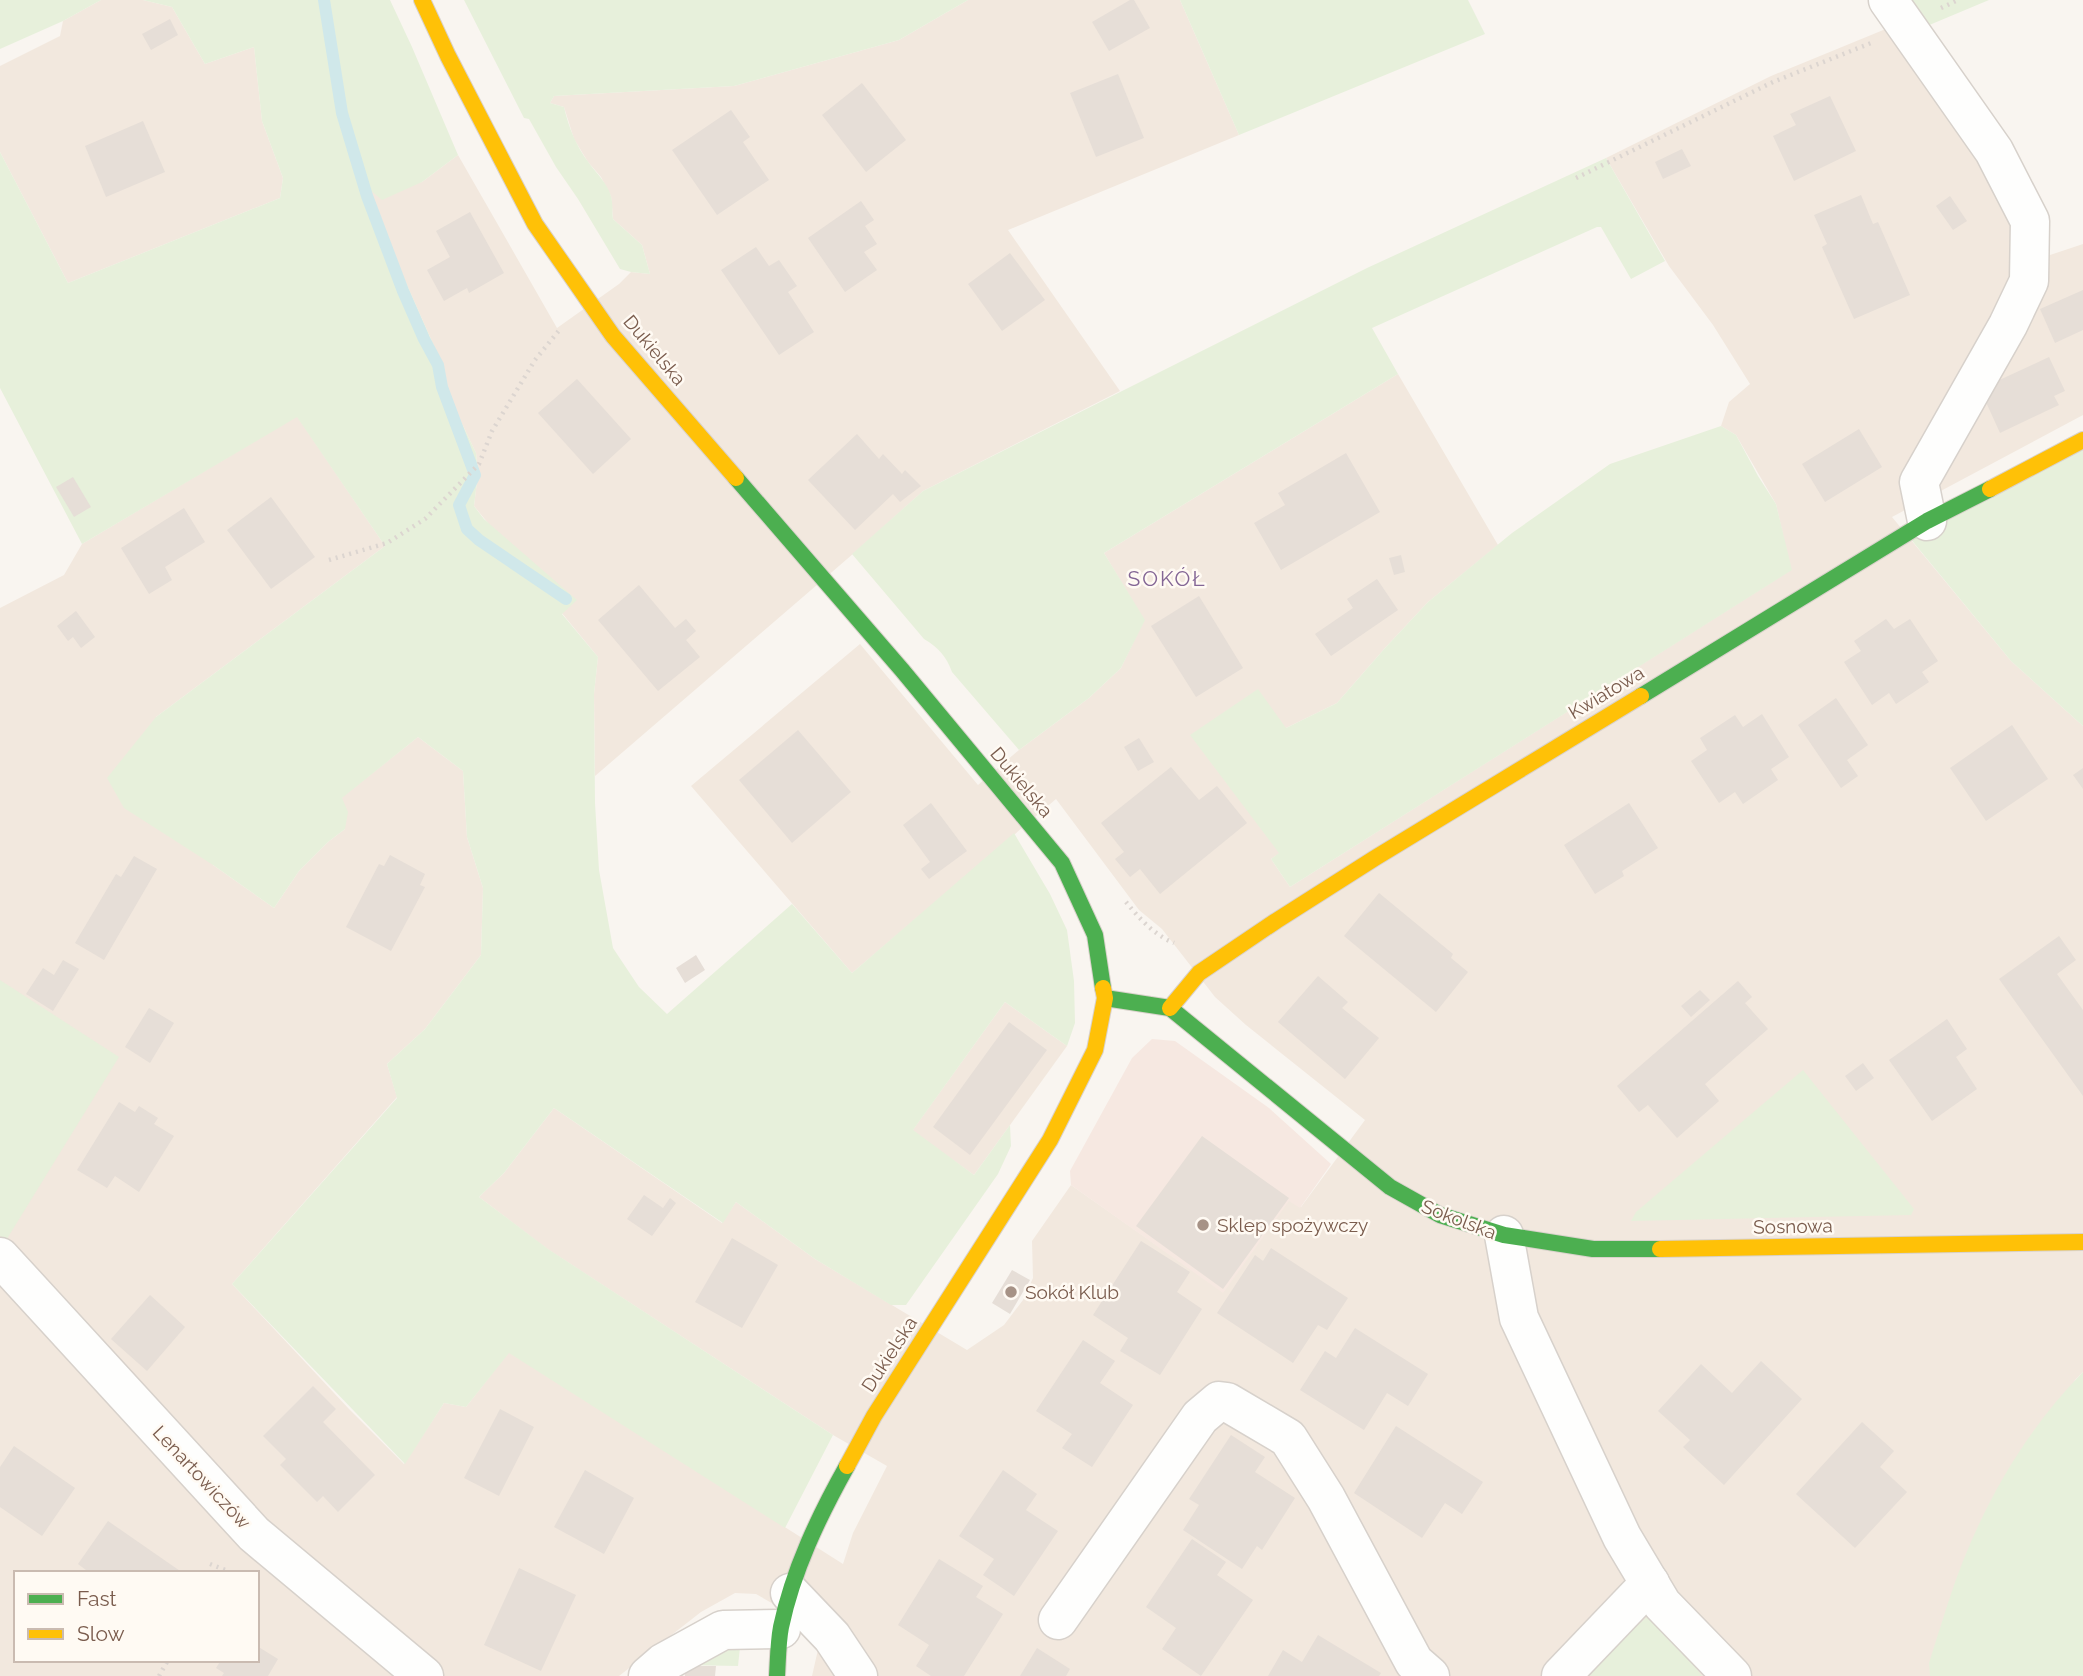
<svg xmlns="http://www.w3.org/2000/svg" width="2083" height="1676" viewBox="0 0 2083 1676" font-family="Raleway,sans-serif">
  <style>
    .residential { fill: #f2e8de; fill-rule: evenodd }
    .commercial { fill: #f6e8e1 }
    .green { fill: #e7f0db }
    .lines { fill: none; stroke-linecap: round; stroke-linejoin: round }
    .stream { stroke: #d0e8ea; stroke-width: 12 }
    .building { fill: #e6ded7 }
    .street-casing { stroke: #d7d1cb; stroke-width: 41 }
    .fast-casing { stroke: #d9d2cb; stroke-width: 18 }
    .slow-casing { stroke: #d9d2cb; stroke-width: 18 }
    .path { stroke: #dcd5d0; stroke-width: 4.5; stroke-dasharray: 2 5; stroke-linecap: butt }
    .street { stroke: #fefefd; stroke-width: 38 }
    .fast { stroke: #4caf50; stroke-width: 16 }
    .slow { stroke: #ffc107; stroke-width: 16 }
    .poi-dot { fill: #a69286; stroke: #fffaf3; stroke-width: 2.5 }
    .labels { text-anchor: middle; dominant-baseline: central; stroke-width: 5; stroke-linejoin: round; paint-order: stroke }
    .street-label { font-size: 19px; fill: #7a5c4d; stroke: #fffaf3 }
    .poi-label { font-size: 19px; fill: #7a5c4d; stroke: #fffaf3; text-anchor: start }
    .neighbourhood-label { font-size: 21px; letter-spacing: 2px; fill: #846695; stroke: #fffaf3 }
  </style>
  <rect width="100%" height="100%" fill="#f9f5f0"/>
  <g class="residential">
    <polygon points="101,0 143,0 172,7 205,64 254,47 262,121 283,178 280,198 68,283 0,152 0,66 60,36 63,21"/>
    <polygon points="968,0 1180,0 1239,135 1008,230 1120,391 923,491 861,547 595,776 594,694 598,657 474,506 478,473 476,453 445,388 442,364 391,249 369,188 422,182 458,155 557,328 619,284 631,272 650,274 642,245 613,219 611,196 601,177 588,162 574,139 564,107 550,103 554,96 734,86 899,40"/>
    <path d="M1893,26L2012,212L2011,268L2083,244V415L1892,517L2011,661L2083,726V1372L2075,1380L1930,1676H1702L1698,1673L1578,1676H812L822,1632L756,1594L735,1593L701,1612L619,1676H0V608L64,575L82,544L297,416L385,546L156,717L213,865L274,908L299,871L328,842L345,829L341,798L418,737L463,771L467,837L483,888L481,955L425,1029L387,1064L397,1097L232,1284L349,1409L404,1464L444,1403L466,1407L509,1352L843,1564L853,1533L887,1466L833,1435L546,1248L479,1197L504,1173L554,1108L722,1223L736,1202L815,1259L967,1350L1004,1325L1023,1300L1033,1278L1032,1241L1071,1185L1223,1292L1289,1200L1301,1207L1365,1120L1246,1025L1215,997L1162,929L1139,910L1056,799L852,973L691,786L860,644L978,785L1019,750L1089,698L1121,668L1144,620L1104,553L1398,374L1498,545L1428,602L1385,648L1337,703L1286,728L1280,853L1271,859L1290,887L1791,570L1776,504L1736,435L1721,426L1729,402L1750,384L1713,325L1669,266L1606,158L1771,76ZM16,1573H257V1660H16Z"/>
    <polygon points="1005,1002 1067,1046 974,1175 912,1131"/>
  </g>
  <polygon class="commercial" points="1152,1039 1175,1041 1269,1108 1331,1164 1300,1208 1289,1201 1223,1293 1071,1185 1070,1171 1132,1058"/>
  <g class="green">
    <polygon points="0,0 101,0 63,21 0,49"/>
    <polygon points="143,0 390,0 412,47 458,155 422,182 382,200 369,189 391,249 442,364 445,388 476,453 478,473 474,506 484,519 577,600 562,614 598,657 594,694 595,803 599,870 613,948 639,987 667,1014 792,904 852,973 1014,833 1050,894 1067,930 1074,981 1075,1023 1067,1046 1005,1002 913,1130 974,1175 1010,1125 1011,1146 998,1174 906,1305 891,1305 815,1259 736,1202 723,1223 554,1108 504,1173 479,1197 548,1249 833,1435 785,1528 509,1353 466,1407 444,1403 405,1464 232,1284 397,1098 387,1064 425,1029 481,955 483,888 467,837 463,771 418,737 342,798 348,812 345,829 328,842 299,871 274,908 213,865 124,808 107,778 156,717 385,546 297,417 82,544 0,388 0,152 68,283 280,198 283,178 262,121 254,47 205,64 172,7"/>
    <path d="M464,0H968L899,40L734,86L554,96L550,103L564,107C569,128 576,146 589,163C597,174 607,183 611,196C613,203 612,212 613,219L642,245L650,274L631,272L620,269L578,199L556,167L529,119L524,118Z"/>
    <polygon points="1180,0 1468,0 1485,34 1239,135"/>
    <polygon points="1911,0 1989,0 1927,26"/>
    <path d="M1606,158L1665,261L1631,279L1601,227H1597L1372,328L1398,374L1104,553L1145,620L1121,668L1089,698L1019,750L952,672C946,656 939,648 924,639L852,554L923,491L1367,268Z"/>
    <polygon points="1721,426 1736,435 1758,476 1776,504 1792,570 1290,887 1271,859 1279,853 1190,735 1258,689 1286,728 1337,703 1385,648 1428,602 1512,533 1610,464"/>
    <polygon points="2083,443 2083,726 2011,661 1909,537"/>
    <polygon points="0,980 119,1057 5,1242 0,1236"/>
    <polygon points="1803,1070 1914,1209 1911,1215 1631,1221 1636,1212"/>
    <path d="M2083,1372V1676H1930L1929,1663C1940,1629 1950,1594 1963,1561C1991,1491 2030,1426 2083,1372Z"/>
    <polygon points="1654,1611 1702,1676 1578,1676"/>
    <polygon points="741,1638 738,1666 684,1665 683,1676 658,1676"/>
  </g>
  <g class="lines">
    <polyline class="stream" points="324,0 342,113 367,196 403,291 424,339 438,365 442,387 475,475 459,505 467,529 479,540 566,599"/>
  </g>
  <g class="building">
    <polygon points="1130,0 1134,0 1150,28 1109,51 1092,22"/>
    <polygon points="170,19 178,35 151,50 142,34"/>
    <polygon points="1118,74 1144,138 1096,157 1070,93"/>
    <polygon points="862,83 906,140 866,172 822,115"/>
    <polygon points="1830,96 1856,151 1794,181 1773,136 1796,125 1790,114"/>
    <polygon points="731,110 750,137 743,142 769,180 717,215 672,150"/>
    <polygon points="143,121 165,172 106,197 85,146"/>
    <polygon points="1682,149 1691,166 1663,179 1655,162"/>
    <polygon points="1861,195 1873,224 1878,222 1910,295 1854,319 1822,247 1827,244 1814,215"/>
    <polygon points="1950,196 1967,221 1953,230 1936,206"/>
    <polygon points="861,201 874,220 865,226 877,244 864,252 877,270 845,292 808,238"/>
    <polygon points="470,212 504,273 469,293 467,288 444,301 427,270 450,257 436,231"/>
    <polygon points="756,247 769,266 779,260 797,286 788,292 814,332 779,355 721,270"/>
    <polygon points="1010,253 1045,300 1002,331 968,284"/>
    <polygon points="2083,290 2083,330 2055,343 2040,309"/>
    <polygon points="2049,357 2065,391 2054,396 2059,405 2000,433 1980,389"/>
    <polygon points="577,379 631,439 593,474 538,413"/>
    <polygon points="1859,429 1882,467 1825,502 1802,464"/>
    <polygon points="857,434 879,459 883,454 902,474 905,470 921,486 900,502 893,494 855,530 808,480"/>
    <polygon points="1346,453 1380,512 1281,570 1254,523 1285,505 1278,493"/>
    <polygon points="73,477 91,507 74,517 56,487"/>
    <polygon points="271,497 315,557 271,589 227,530"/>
    <polygon points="184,508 205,542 165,567 172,580 149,594 121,548"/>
    <polygon points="1401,555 1405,572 1394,575 1389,558"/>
    <polygon points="1377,579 1398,610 1331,656 1315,634 1353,608 1347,599"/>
    <polygon points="639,585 675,628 686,619 696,631 686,640 700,657 658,691 598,620"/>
    <polygon points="1199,596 1243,668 1196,697 1151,626"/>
    <polygon points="76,611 95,637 81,648 73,637 68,641 57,626"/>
    <polygon points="1886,619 1894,629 1910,619 1938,661 1922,672 1929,682 1896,704 1889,693 1872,705 1844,662 1861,651 1854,641"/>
    <polygon points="1836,698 1868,745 1847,760 1858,776 1841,788 1798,725"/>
    <polygon points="1762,714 1789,757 1771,769 1778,780 1743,804 1735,792 1719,803 1691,761 1707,750 1700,738 1735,715 1743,727"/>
    <polygon points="2012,725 2048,779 1986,821 1950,768"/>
    <polygon points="798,730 851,792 792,843 739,780"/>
    <polygon points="1139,738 1154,762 1138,771 1124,747"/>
    <polygon points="1171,767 1199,800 1217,786 1247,823 1160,894 1140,869 1130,877 1115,859 1124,852 1101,823"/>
    <polygon points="2083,768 2083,789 2073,775"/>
    <polygon points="931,803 967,851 929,879 921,869 930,862 903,825"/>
    <polygon points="1629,803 1658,848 1622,871 1624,876 1595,894 1564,845"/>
    <polygon points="390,855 425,874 420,885 425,887 391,951 346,927 379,864 384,866"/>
    <polygon points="134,856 157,869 104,960 75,943 116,874 121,877"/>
    <polygon points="1379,893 1453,954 1451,958 1468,972 1436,1012 1344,936"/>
    <polygon points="2059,936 2076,960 2057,974 2083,1010 2083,1096 1999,979"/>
    <polygon points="696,955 705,970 685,983 676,968"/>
    <polygon points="63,960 79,969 53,1011 26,994 43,968 54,975"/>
    <polygon points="1318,976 1348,1002 1342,1008 1379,1038 1345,1079 1278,1022"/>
    <polygon points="1738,981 1752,997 1745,1003 1768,1029 1705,1084 1719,1101 1677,1138 1648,1105 1639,1112 1617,1086"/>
    <polygon points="1700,990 1710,1000 1691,1017 1681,1006"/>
    <polygon points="149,1008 174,1023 150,1063 125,1047"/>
    <polygon points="1947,1019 1967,1049 1956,1057 1977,1089 1932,1121 1889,1060"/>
    <polygon points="1009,1022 1047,1050 970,1155 933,1127"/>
    <polygon points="1863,1063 1874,1078 1856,1091 1845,1076"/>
    <polygon points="119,1102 135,1112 139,1106 158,1118 154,1124 174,1136 139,1192 115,1176 107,1188 77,1170"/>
    <polygon points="1202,1136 1289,1198 1223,1289 1136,1226"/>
    <polygon points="644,1195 663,1208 670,1198 676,1203 652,1236 627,1219"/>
    <polygon points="732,1238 778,1265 742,1328 695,1302"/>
    <polygon points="1141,1241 1190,1272 1177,1292 1202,1309 1160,1375 1120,1351 1128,1338 1093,1315"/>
    <polygon points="1271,1248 1348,1298 1327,1330 1318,1325 1293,1363 1217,1313 1255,1255 1263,1261"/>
    <polygon points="1012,1270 1030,1280 1010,1314 992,1303"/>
    <polygon points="150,1295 185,1327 147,1371 111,1339"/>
    <polygon points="1355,1328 1428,1374 1408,1406 1387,1393 1364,1430 1300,1390 1325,1351 1336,1358"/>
    <polygon points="1083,1340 1115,1361 1100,1383 1133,1405 1092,1467 1062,1448 1072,1434 1036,1411"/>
    <polygon points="1761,1361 1802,1399 1724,1485 1683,1447 1690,1440 1658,1411 1701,1364 1732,1393"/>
    <polygon points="313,1386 336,1409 323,1422 375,1475 338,1512 323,1496 317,1502 280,1465 286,1459 263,1436"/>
    <polygon points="500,1409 534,1427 499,1496 464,1478"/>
    <polygon points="1862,1422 1894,1451 1880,1467 1907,1492 1855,1548 1796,1494"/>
    <polygon points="1396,1426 1483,1482 1462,1514 1445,1503 1422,1538 1354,1493"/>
    <polygon points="1231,1435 1265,1457 1255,1472 1295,1498 1262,1550 1257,1546 1242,1569 1183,1530 1199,1505 1189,1499"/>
    <polygon points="14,1446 75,1488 42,1536 0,1507 0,1467"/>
    <polygon points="585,1470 634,1498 604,1554 554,1527"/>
    <polygon points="1003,1470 1037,1494 1026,1510 1058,1531 1014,1596 983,1575 994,1559 959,1536"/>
    <polygon points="108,1521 183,1573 90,1573 78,1564"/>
    <polygon points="1192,1539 1226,1562 1217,1575 1253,1600 1201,1676 1162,1649 1176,1628 1146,1607"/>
    <polygon points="939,1559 983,1586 976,1597 1003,1614 964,1676 931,1676 916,1666 929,1645 898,1625"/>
    <polygon points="519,1568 576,1595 541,1671 484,1645"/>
    <polygon points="1318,1635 1381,1673 1379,1676 1268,1676 1283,1650 1302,1662"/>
    <polygon points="257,1646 278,1659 268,1676 222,1676 224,1673 216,1668 221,1660 257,1660"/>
    <polygon points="1037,1648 1070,1669 1066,1676 1020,1676"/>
    <polygon points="685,1666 716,1666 715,1676 685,1676"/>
  </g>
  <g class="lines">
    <g class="street-casing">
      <g id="street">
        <polyline points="1888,0 1994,151 2030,221 2029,281 2008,325 1919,482 1927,521"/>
        <polyline points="1504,1235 1519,1318 1622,1537 1662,1604 1732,1676"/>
        <polyline points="0,1257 254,1534 424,1676"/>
        <polyline points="790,1593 832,1637 858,1676"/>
        <polyline points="1058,1620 1200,1417 1219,1401 1227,1402 1288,1438 1326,1498 1414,1662 1430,1676"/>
        <polyline points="648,1676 663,1663 723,1630 781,1629"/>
        <polyline points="1561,1676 1650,1583"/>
      </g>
    </g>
    <g class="fast-casing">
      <g id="fast">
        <polyline points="736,478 902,670 1062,863 1095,935 1103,988"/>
        <polyline points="1641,696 1927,521 1990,489"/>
        <polyline points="1105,998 1170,1008 1390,1187 1440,1215 1504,1235 1593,1249 1660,1249"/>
        <path d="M777,1676C778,1660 778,1643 781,1627C793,1570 819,1516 847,1466"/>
      </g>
    </g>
    <g class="slow-casing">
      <g id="slow">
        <polyline points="422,0 448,56 535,224 613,336 736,478"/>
        <polyline points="1990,489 2083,440"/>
        <polyline points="1170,1008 1199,973 1276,921 1375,858 1641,696"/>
        <polyline points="1660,1249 2083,1242"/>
        <polyline points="847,1466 874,1416 1050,1140 1095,1050 1105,998 1103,988"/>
      </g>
    </g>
    <g class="path">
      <polyline points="1941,8 1958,0"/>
      <polyline points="1576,178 1773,82 1871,43"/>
      <polyline points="329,560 387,543 425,519 479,464 492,431 535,360 561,328"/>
      <path d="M1126,902C1139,918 1154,935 1174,943"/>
      <polyline points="210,1564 228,1571"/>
      <polyline points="159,1676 168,1660"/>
    </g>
    <use href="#street" class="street"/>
    <use href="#fast" class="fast"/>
    <use href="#slow" class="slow"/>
  </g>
  <g class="poi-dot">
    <circle cx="1203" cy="1225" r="7"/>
    <circle cx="1011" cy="1292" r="7"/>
  </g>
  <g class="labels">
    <g class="street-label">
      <text transform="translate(655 350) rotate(50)">Dukielska</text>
      <text transform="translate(1606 692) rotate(-31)">Kwiatowa</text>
      <text transform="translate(1022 782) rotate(50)">Dukielska</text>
      <text transform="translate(1459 1219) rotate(21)">Sokolska</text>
      <text transform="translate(1793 1226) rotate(-1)">Sosnowa</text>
      <text transform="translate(889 1354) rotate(-57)">Dukielska</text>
      <text transform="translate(202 1477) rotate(47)">Lenartowiczów</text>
    </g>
    <g class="poi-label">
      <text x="1217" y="1225">Sklep spożywczy</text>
      <text x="1025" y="1292">Sokół Klub</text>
    </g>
    <g class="neighbourhood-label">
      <text x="1167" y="578">SOKÓŁ</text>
    </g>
  </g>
  <rect x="14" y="1571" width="245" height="91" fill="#fffaf3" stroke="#cabbb1" stroke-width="2"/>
  <rect x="28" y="1594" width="35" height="10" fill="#4caf50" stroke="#cabbb1" stroke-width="2"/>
  <text x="77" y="1606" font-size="21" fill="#7a5c4d">Fast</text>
  <rect x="28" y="1629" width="35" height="10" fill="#ffc107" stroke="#cabbb1" stroke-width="2"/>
  <text x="77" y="1641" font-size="21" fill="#7a5c4d">Slow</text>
</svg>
